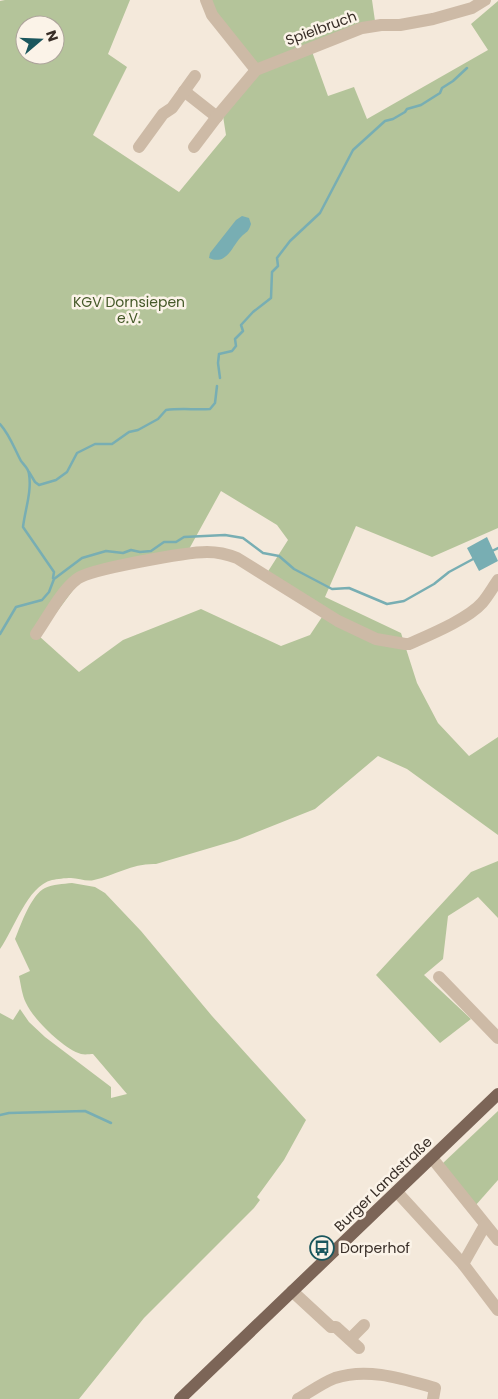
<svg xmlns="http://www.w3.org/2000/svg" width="498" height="1399" viewBox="0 0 498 1399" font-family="Poppins,sans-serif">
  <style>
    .green { fill: #b4c49a; fill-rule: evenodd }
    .water { fill: #78aeb3 }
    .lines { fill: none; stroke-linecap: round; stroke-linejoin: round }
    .stream { stroke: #78aeb3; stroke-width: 2.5 }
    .minor { stroke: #cdbaa6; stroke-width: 12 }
    .major { stroke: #7c6557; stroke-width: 12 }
    .labels { text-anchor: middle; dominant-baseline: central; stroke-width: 5; stroke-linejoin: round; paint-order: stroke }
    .street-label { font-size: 14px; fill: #382e27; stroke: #fbf3e8 }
    .park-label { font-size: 14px; fill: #455929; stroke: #fbf3e8 }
    .poi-label { font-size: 14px; fill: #382e27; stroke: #fbf3e8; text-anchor: start }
  </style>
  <rect width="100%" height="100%" fill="#f4e9db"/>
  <g class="green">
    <path d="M5,0H130L108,54L127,67L93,135L179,192L226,135L223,116L259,72L215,12L210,0H372L375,21L310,46L328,96L354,87L367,119L488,50L471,24L498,1V528L432,557L356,526L325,597L401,633L417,683L438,723L469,756L498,737V835L407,769L378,756L315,809L237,840L156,864C133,863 116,875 94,880C87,882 78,878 71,878C65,878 57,879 52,880C27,886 14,930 0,949V1ZM25,25H55V55H25ZM221,491L277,525L288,540L267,573L326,611L310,635L281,646L201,609L123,640L79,672L39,636L88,570L188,551Z"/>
    <polygon points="498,861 498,918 478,897 448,916 443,959 424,975 471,1019 440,1043 376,975 471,872"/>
    <path d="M72,883L95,887L105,893L141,931L212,1016L306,1120L284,1160L257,1197L260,1200L254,1208L144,1318L79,1399H0V1013L13,1020L20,1009L29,1022L45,1037L111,1087V1098L127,1094L93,1054C90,1054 85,1055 81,1054C64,1049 33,1019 26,1003C22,995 21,985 19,976L30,971L15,939C21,924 31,895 45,888C53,884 63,884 72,883Z"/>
    <polygon points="498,1111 498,1180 475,1206 442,1164"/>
  </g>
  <g class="water">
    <path d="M242,216L249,218L251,224C248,233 247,231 241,237C232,246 227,266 209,258L210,253L236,220Z"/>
    <polygon points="487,537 498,561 479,571 467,548"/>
  </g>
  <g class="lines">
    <g class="stream">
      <polyline points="220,378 218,363 219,354 232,351 236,346 235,339 243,331 241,325 253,312 271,298 272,272 278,266 277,258 290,241 320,213 353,150 385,121 393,119 405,112 407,109 421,105 440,93 442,88 453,81 467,68"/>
      <path d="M0,424C10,435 14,448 21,461C24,465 29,469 29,474C32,491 25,510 23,527L54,572L53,578"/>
      <path d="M29,472L35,482L39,485L56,480L67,472L77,453L95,444H112L129,432L138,430L158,419L166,410C181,408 195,410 210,409L215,403L217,386"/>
      <polyline points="492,551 498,548"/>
      <polyline points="0,634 16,607 42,600 49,592 54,579 82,558 106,551 123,553 131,550 140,552 151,551 164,542 176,542 184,537 225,535 243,538 263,553 279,556 294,569 332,589 349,588 387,604 404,601 434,584 449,572 475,558"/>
      <polyline points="0,1115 9,1113 85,1111 111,1123"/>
    </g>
    <g class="minor">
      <polyline points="206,0 212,15 256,70"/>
      <polyline points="184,91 217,117"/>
      <polyline points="139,147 163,114 172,108 195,76"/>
      <polyline points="194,147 219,114 256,70 362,28 381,25 400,25 433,19 472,8 485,0"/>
      <path d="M36,634C48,617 61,591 77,579C89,569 188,552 207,552C217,552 227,554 237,558L338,621L376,639L405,644H409C429,635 468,619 482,603C488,596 493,587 498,580"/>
      <polyline points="439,977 498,1038"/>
      <polyline points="432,1158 498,1240"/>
      <polyline points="397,1192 463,1264 498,1310"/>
      <polyline points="463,1264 485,1225"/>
      <polyline points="292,1291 331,1327 336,1327 359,1348"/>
      <polyline points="350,1339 364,1325"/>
      <path d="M298,1399C310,1392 322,1383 335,1378C368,1367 403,1379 435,1388L433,1399"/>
    </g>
    <polyline class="major" points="180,1399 498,1094"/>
  </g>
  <defs>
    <g id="bus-ring" transform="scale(1.25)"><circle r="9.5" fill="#fbf3e8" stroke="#1a565d" stroke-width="1.5"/><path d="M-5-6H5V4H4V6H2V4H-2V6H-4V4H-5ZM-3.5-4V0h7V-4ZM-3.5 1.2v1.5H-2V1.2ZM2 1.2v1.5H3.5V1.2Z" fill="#1a565d"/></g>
  </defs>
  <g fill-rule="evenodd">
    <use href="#bus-ring" x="322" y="1248"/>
  </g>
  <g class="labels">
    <g class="street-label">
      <text transform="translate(321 28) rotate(-20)">Spielbruch</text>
      <text transform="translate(383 1184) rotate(-44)">Burger Landstraße</text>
    </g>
    <g class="park-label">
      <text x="129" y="302">KGV Dornsiepen<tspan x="129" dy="16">e.V.</tspan></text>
    </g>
    <g class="poi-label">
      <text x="340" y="1248">Dorperhof</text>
    </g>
  </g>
  <g transform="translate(40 40) rotate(71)"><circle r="24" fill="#fbf3e8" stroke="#ada49b"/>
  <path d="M0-4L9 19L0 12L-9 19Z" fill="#1a565d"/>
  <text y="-8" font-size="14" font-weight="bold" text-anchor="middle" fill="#382e27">N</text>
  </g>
</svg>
